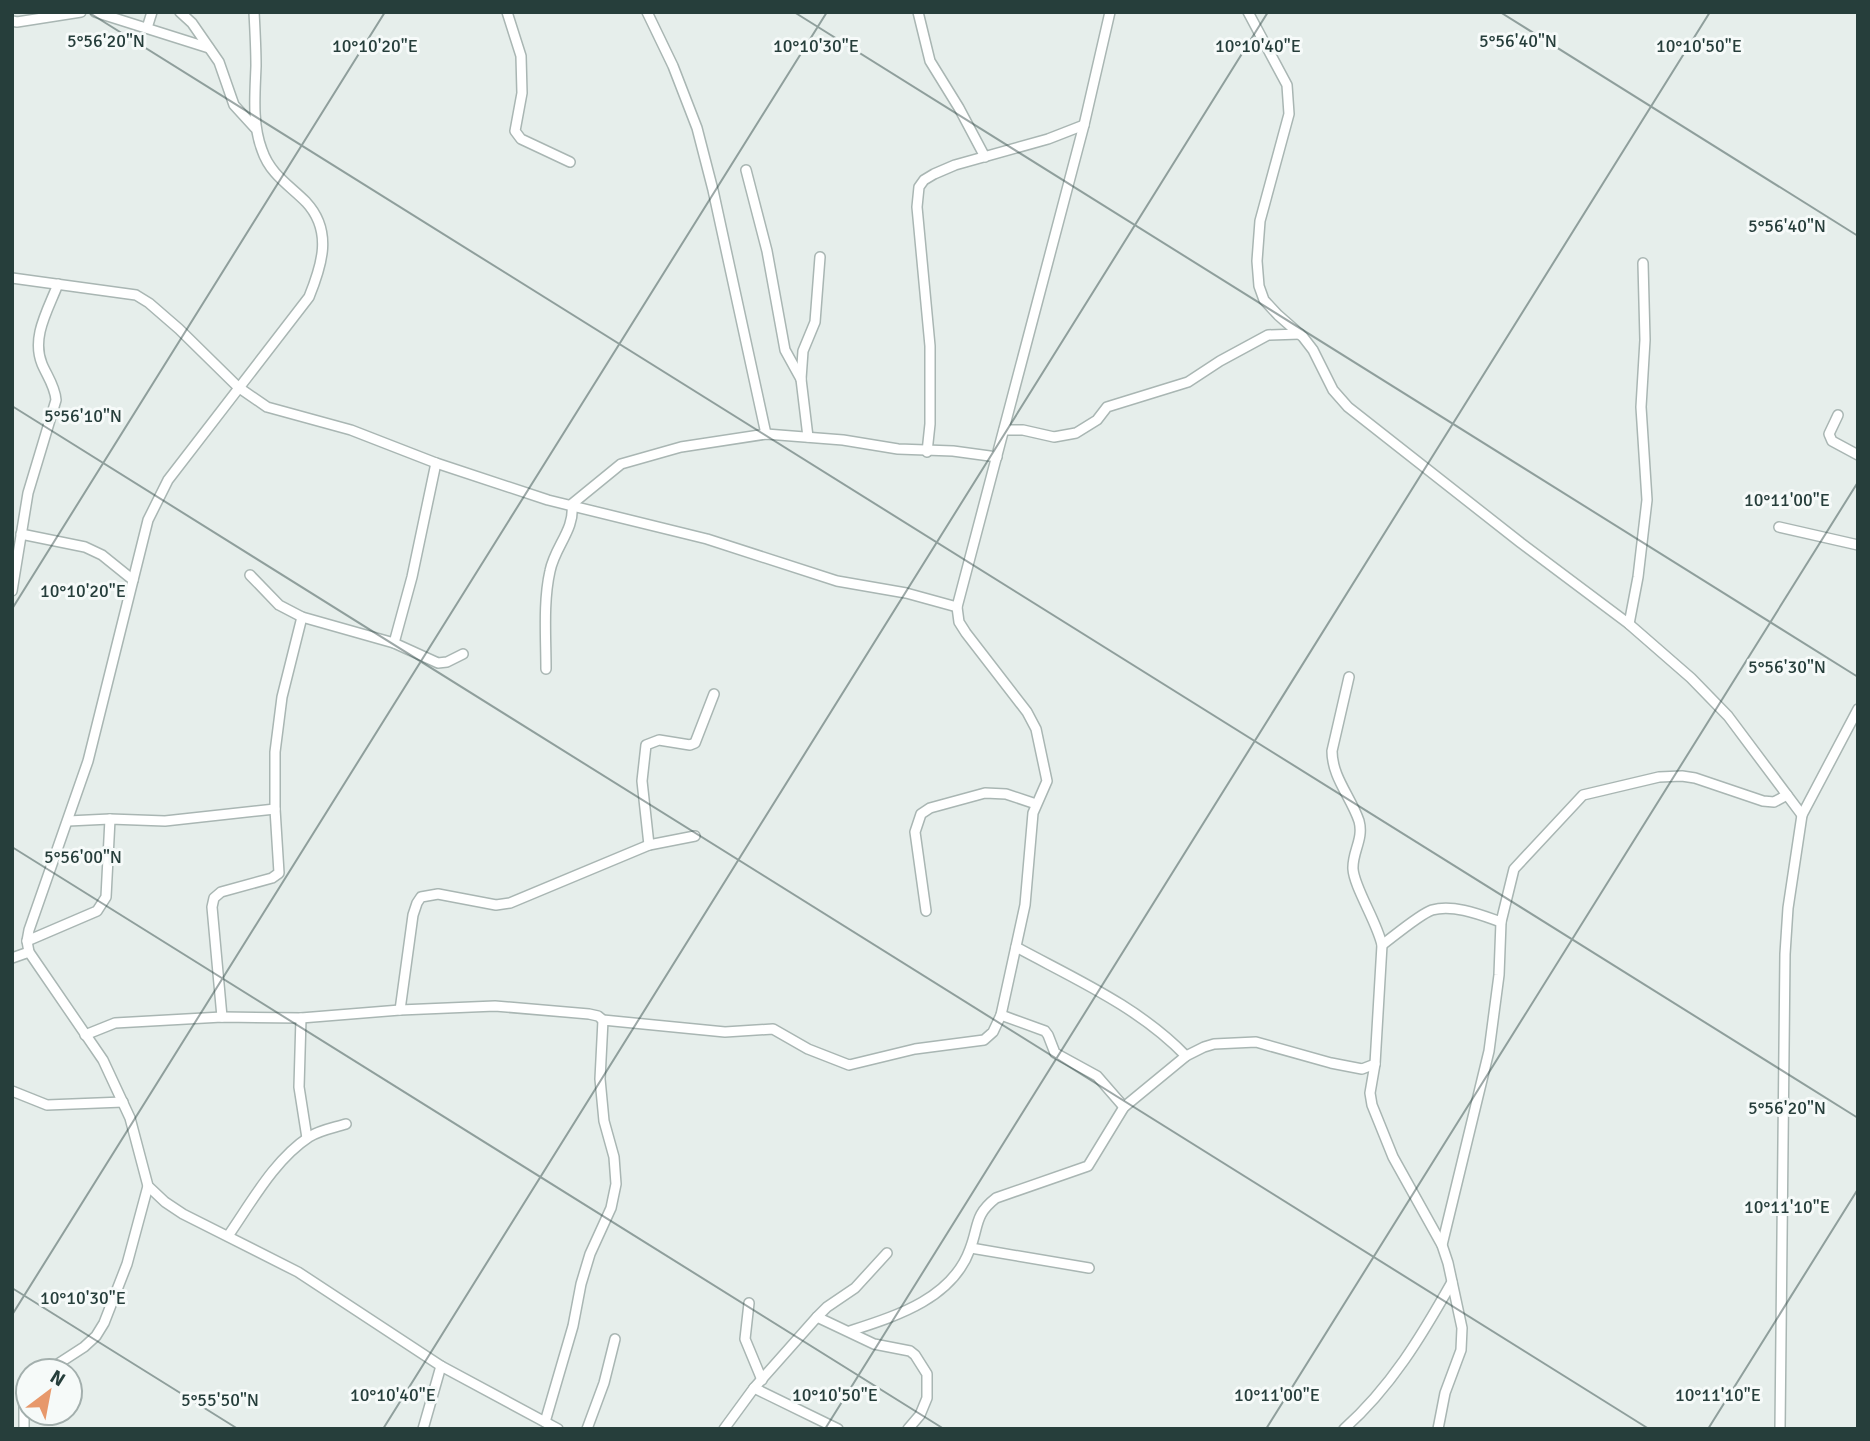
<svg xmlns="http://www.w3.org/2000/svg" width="1870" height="1441" viewBox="0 0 1870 1441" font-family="Signika,sans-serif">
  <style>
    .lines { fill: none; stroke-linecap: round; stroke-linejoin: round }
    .minor-casing { stroke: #a9b6b3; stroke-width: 12 }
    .minor { stroke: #fff; stroke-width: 9 }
    .ticks { fill: none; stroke: #263e3b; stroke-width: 2; stroke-opacity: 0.45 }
    .ticks-label { font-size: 18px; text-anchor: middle; fill: #263e3b; stroke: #f6faf9; stroke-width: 6; stroke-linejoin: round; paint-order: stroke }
  </style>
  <rect width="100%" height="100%" fill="#e6eeeb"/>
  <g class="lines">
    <g class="minor-casing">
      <g id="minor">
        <polyline points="95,12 209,48"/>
        <polyline points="180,12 192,23 219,62 234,105 255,128"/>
        <path d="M254,12C255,30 256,48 256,66C255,94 252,124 262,150C270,174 289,185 306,202C333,231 322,265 309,297L168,480L148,520L88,761L29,930L27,941L29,952L103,1060L130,1118L148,1186L165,1202L183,1214L298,1272L441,1366L558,1429"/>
        <polyline points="507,12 521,56 522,93 515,131 521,139 570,162"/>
        <polyline points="647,12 673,66 697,128 713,190 766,434"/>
        <polyline points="918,12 930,61 959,108 985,157"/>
        <polyline points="1248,12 1287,85 1289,114 1260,221 1257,261 1259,286 1264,300 1278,315 1303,337 1313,350 1333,390 1348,407 1521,543 1629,624 1691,678 1728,716 1802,815"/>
        <polyline points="12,21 17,22 81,12"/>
        <polyline points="147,28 152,12"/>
        <polyline points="746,170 767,251 785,350 801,379"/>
        <polyline points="12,278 136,295 149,303 179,329 238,387 267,407 351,430 436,463 548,500 707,539 837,581 906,593 957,607"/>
        <polyline points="1838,415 1829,434 1832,441 1858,455"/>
        <polyline points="1004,430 1023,430 1054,437 1076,433 1097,420 1107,407 1188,382 1220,361 1268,335 1300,334"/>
        <polyline points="808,437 801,379 803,351 815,322 820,257"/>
        <polyline points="927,452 930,424 930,346 917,207 919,187 924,180 934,174 955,165 1048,139 1084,125"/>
        <polyline points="1779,527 1858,545"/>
        <polyline points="21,534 85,547 102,555 133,580"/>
        <polyline points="250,575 279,605 302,617 394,643 438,663 447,662 463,654"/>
        <path d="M12,591L28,493L56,400C55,386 47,376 42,364C31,337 48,310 58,284"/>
        <polyline points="1629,624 1638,577 1647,500 1641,407 1645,340 1643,263"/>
        <polyline points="394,643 412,577 436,463"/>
        <path d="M546,669C546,637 543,602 550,571C555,546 575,530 572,504L621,464L681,447L766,434L843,440L898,449L953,451L997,457"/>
        <path d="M1349,677L1332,751C1332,777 1351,797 1359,821C1364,839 1352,852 1353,869C1354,887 1377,922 1382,945L1375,1064L1370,1093L1372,1105L1393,1157L1442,1245L1448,1263L1462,1328L1461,1350L1445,1393L1438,1429"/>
        <polyline points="68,821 110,819 165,821 275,809"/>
        <polyline points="649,845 642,781 646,745 659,740 690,745 695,743 714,694"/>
        <polyline points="926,911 915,832 921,814 930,808 985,793 1006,794 1036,804"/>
        <polyline points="27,941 97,911 106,897 110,819"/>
        <path d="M1382,945C1393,937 1420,914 1432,910C1454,904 1481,915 1501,922"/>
        <path d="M1016,947C1075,979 1139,1007 1186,1056"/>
        <polyline points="12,958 29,952"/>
        <polyline points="400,1010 413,915 417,903 421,897 438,894 496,905 510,903 649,845 695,836"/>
        <polyline points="1001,1015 1045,1031 1048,1035 1055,1053 1097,1076 1124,1107"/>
        <polyline points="222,1017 212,907 214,898 221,892 272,878 279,873 275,809 275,752 282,697 302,617"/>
        <polyline points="301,1018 299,1087 307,1138"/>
        <polyline points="85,1035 115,1023 222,1017 301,1018 400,1010 495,1006 589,1014 598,1016 603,1020 725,1032 773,1029 808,1049 849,1065 915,1049 984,1040 993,1032 1001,1015 1025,905 1033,813 1047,781 1036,729 1027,712 966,633 959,622 957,607 1084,125 1110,12"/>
        <polyline points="12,1091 47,1105 123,1102"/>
        <path d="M228,1236C251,1203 274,1160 309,1137C320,1130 333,1128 346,1124"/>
        <polyline points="1442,1245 1489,1051 1499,975 1501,922 1514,869 1583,795 1659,777 1682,776 1695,778 1763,801 1774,802 1787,795"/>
        <polyline points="971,1248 1089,1268"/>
        <polyline points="749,1303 745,1339 762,1380"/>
        <polyline points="817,1317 874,1344 910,1351 915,1355 927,1374 927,1398 920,1415 908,1429"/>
        <path d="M850,1331C896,1316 952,1299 970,1249C979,1226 974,1215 996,1198L1088,1166L1124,1107L1186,1056L1204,1047L1214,1044L1256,1042L1331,1063L1362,1069L1375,1064"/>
        <polyline points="47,1371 84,1347 96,1336 104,1323 127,1264 148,1186"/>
        <polyline points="754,1388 838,1429"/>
        <polyline points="545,1422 573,1326 581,1284 590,1254 611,1208 616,1184 614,1157 604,1121 600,1079 603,1020"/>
        <polyline points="24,1429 24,1400 28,1387"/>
        <polyline points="423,1429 441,1366"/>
        <polyline points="587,1429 604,1383 615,1339"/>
        <polyline points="724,1429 754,1388 817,1317 827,1307 855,1288 887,1253"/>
        <path d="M1344,1429C1391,1387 1421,1337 1452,1282"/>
        <polyline points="1780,1429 1785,954 1788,908 1802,815 1858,709"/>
      </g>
    </g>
    <use href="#minor" class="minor"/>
  </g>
  <path class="ticks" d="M88,12L1858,1118M794,12L1858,677M1500,12L1858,236M12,406L1649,1429M12,609L385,12M12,847L944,1429M12,1288L238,1429M12,1315L827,12M383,1429L1268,12M825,1429L1710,12M1266,1429L1858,482M1708,1429L1858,1189"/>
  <g class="ticks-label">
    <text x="106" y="47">5°56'20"N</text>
    <text x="1518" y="47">5°56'40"N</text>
    <text x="375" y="52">10°10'20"E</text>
    <text x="816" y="52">10°10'30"E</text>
    <text x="1258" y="52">10°10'40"E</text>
    <text x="1699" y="52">10°10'50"E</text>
    <text x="1787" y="232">5°56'40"N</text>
    <text x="83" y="422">5°56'10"N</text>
    <text x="1787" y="506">10°11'00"E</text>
    <text x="83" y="597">10°10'20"E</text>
    <text x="1787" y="673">5°56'30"N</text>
    <text x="83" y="863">5°56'00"N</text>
    <text x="1787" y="1114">5°56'20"N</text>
    <text x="1787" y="1213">10°11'10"E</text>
    <text x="83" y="1304">10°10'30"E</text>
    <text x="393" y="1401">10°10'40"E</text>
    <text x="835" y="1401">10°10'50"E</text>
    <text x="1277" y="1401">10°11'00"E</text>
    <text x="1718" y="1401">10°11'10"E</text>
    <text x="220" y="1406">5°55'50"N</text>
  </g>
  <rect width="1870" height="1441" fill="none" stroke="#263e3b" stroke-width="28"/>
  <g transform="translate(49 1392) rotate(32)"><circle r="33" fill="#f6faf9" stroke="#a3afad" stroke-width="2"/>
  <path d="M0-5L12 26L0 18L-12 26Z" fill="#e7986b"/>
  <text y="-10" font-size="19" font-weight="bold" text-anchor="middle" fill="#263e3b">N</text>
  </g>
</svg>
